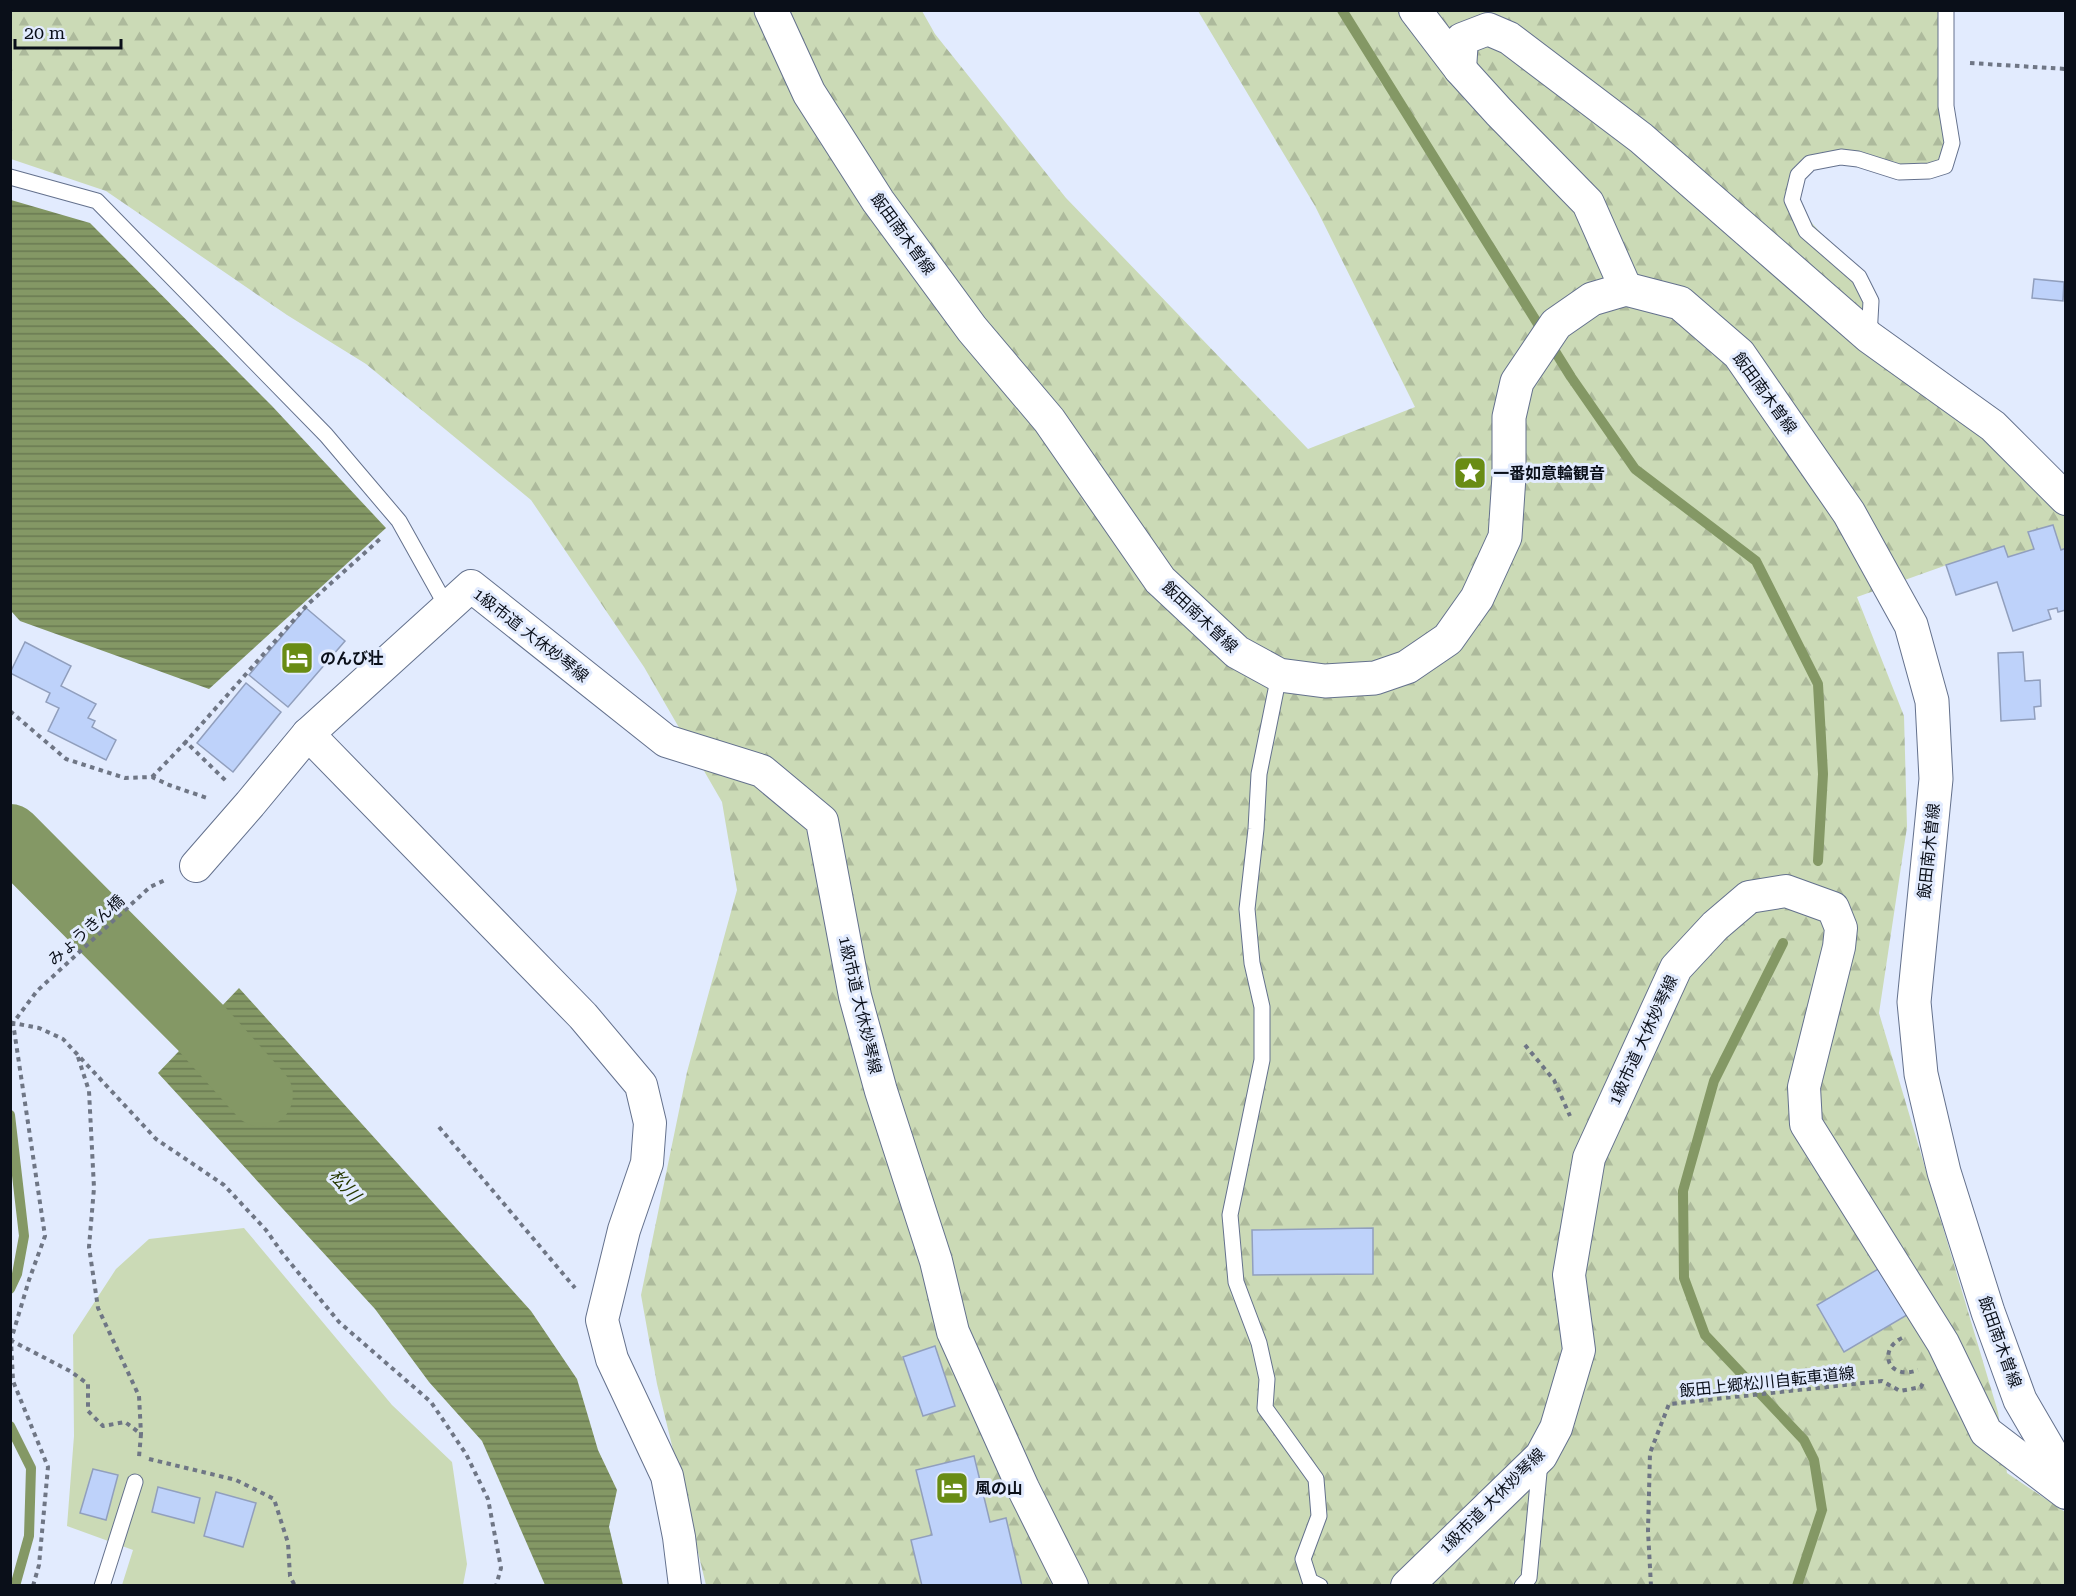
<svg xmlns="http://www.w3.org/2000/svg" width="2076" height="1596" viewBox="0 0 2076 1596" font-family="'Roboto Serif','Noto Sans JP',serif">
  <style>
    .green { fill: #cbdab6 }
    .forest { fill: url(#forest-firs) }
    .water { fill: url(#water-rules) }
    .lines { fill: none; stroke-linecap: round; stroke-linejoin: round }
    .stream { stroke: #849865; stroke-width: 10 }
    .river { stroke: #849865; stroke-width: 64 }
    .building { fill: #bed2fa; stroke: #919fbd; stroke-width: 1.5 }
    .service-casing { stroke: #64718d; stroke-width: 17 }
    .minor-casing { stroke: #64718d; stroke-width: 34 }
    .primary-casing { stroke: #64718d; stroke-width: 35 }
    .path { stroke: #6f7685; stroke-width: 4; stroke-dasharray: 4.5 4.5; stroke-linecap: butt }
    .service { stroke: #fff; stroke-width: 15 }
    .minor { stroke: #fff; stroke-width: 32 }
    .primary { stroke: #fff; stroke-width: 33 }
    .labels { text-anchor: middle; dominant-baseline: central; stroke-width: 6; stroke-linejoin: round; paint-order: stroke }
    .street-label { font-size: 16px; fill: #0a0f19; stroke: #e2ebfe }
    .poi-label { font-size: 16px; font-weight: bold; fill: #0a0f19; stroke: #e2ebfe; text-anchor: start }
    .water-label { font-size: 18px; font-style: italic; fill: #273900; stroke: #e2ebfe }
  </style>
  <defs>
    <pattern id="forest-firs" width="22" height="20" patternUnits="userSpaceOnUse" patternTransform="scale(1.5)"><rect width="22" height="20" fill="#cbdab6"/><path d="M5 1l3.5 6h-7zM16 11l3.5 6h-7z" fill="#adba9c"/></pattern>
    <pattern id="water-rules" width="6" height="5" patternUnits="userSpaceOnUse" patternTransform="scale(1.5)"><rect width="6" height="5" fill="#849865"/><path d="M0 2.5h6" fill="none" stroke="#6a7a52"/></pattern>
  </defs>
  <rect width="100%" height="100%" fill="#e2ebfe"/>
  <polygon class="green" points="244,1228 392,1405 452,1462 467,1564 463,1585 122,1585 133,1550 67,1526 74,1436 73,1335 116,1269 149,1239"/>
  <polygon class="forest" points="11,11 922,11 935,34 1066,198 1308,449 1415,407 1315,206 1198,11 1946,11 1945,166 1899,172 1858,159 1810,163 1792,200 1859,277 1871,301 1869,337 2065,499 2065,576 1958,561 1857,597 1904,716 1907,827 1879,1013 1998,1412 2007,1473 2065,1512 2065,1585 706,1585 657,1384 641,1295 687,1072 737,890 722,802 644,667 531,500 366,364 287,315 106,191 11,159"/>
  <g class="water">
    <polygon points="11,200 90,223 272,406 386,528 209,689 20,621 11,611"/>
    <polygon points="239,988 531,1311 577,1379 598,1450 617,1490 609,1527 623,1585 545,1585 482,1441 429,1382 375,1309 158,1073"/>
  </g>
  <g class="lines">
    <g class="stream">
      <polyline points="1342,10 1571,377 1635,469 1756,561 1818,684 1823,774 1818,861"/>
      <polyline points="1783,943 1714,1081 1683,1191 1684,1278 1705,1335 1804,1440 1814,1460 1822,1510 1797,1586"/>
      <polyline points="10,1115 24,1236 17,1274 10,1289"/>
      <polyline points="10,1426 31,1468 29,1536 15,1586"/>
    </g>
    <polyline class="river" points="10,836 201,1028 261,1095"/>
  </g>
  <g class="building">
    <polygon points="2034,279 2064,282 2063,301 2032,298"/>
    <polygon points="2053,525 2061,550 2066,548 2066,610 2058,612 2057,608 2048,610 2051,619 2013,631 1997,582 1956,595 1946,565 2004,546 2008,557 2034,549 2028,532"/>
    <polygon points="306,608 345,641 288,707 249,675"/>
    <polygon points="25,642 71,666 61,686 96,704 88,718 95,721 92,727 116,740 106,760 48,731 59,708 46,702 50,693 10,673"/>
    <polygon points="2023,652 2025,681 2040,680 2041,706 2034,707 2035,719 2001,721 1998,653"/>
    <polygon points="246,683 281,712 233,772 197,743"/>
    <polygon points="1373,1228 1373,1274 1253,1275 1252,1230"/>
    <polygon points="1880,1268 1907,1315 1844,1352 1817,1305"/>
    <polygon points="935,1346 955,1406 923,1416 903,1357"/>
    <polygon points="974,1456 990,1522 1006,1518 1022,1586 922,1586 911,1540 932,1535 916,1470"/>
    <polygon points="93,1469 118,1475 106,1520 80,1513"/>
    <polygon points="158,1487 200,1498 194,1523 152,1512"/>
    <polygon points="216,1492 256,1503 243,1547 204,1536"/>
  </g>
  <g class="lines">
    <g class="service-casing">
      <g id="service">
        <polyline points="10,177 97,201 326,435 399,521 447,607"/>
        <polyline points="1869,337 1871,301 1859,277 1806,231 1792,200 1798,175 1810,163 1841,157 1858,159 1899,172 1929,171 1945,166 1952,143 1946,106 1946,10"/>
        <polyline points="1279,675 1259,774 1256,829 1247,909 1252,963 1262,1007 1262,1060 1230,1215 1236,1282 1259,1343 1267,1379 1265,1408 1316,1479 1319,1516 1303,1559 1310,1581 1320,1586"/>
        <polyline points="102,1586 135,1482"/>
        <polyline points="1522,1586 1529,1578 1540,1462"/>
      </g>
    </g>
    <g class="minor-casing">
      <g id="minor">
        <polyline points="1415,10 1460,69 1499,112 1588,203 1626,289"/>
        <polyline points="1460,69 1462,39 1488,29 1509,38 1641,138 1869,337 1993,426 2066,499"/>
        <polyline points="308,734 583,1016 641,1085 650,1123 647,1163 624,1230 602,1320 612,1359 667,1476 679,1537 685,1586"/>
        <polyline points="196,866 250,804 308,734 471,586 666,741 762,771 822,821 855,996 881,1091 936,1261 953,1332 1023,1488 1072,1586"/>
        <polyline points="1407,1586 1541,1456 1556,1428 1579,1350 1569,1275 1589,1158 1676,968 1715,926 1749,897 1786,891 1833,908 1841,928 1839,947 1804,1087 1806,1124 1943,1343 1986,1432 2066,1493"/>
      </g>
    </g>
    <g class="primary-casing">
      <polyline id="primary" points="771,10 809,93 878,201 972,329 1049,420 1160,580 1237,652 1279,675 1325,681 1375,678 1407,667 1448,639 1477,598 1505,537 1509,476 1509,417 1517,382 1556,324 1592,299 1626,289 1680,303 1739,354 1849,513 1911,625 1932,701 1936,779 1914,1002 1921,1074 1944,1172 1988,1312 2020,1400 2066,1479"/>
    </g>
    <g class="path">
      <polyline points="1970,63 2066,69"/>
      <polyline points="10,711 66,759 125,778 152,777 169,785 210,799"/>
      <polyline points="184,744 308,604 380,539"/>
      <polyline points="152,777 186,742 226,781"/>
      <polyline points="11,1024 13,1023 39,1028 63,1039 156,1139 224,1185 266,1230 283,1254 339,1322 431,1402 466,1454 488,1499 501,1568 496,1586"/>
      <polyline points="1525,1045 1554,1080 1570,1116"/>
      <polyline points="78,1057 89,1091 94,1188 89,1247 98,1308 139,1396 141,1434"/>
      <polyline points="439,1127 575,1288"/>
      <path d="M1902,1338C1877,1350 1888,1381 1918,1370"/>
      <polyline points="10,1340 70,1371 88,1384 88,1411 103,1426 125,1422 141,1434 139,1457"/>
      <polyline points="149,1459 236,1480 274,1499 288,1543 290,1576 295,1586"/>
      <polyline points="33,1586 39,1565 48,1467 13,1381 11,1340 29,1280 45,1236 13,1023 37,991 150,887 165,880"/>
      <polyline points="1651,1586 1648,1531 1650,1453 1669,1404 1882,1381 1900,1391 1921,1387 1924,1381"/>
    </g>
    <use href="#service" class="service"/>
    <use href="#minor" class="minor"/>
    <use href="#primary" class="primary"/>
  </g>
  <defs>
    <g id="sight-square" transform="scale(1.725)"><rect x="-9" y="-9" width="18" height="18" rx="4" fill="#698c14" stroke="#e2ebfe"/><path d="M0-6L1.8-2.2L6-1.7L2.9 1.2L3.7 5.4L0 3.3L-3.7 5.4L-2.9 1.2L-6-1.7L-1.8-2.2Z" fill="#fff"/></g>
    <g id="hotel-square" transform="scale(1.725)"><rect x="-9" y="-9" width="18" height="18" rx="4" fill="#698c14" stroke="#e2ebfe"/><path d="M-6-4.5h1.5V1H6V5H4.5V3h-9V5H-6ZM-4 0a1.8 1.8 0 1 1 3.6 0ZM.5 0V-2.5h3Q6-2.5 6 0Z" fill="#fff"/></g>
  </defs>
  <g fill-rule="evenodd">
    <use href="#sight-square" x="1470" y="473"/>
    <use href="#hotel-square" x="297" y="658"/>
    <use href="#hotel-square" x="952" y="1488"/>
  </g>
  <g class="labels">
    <g class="street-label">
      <text transform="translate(903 234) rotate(54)">飯田南木曽線</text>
      <text transform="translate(1765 393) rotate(54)">飯田南木曽線</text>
      <text transform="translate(1200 617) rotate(43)">飯田南木曽線</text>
      <text transform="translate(531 635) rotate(38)">1級市道 大休妙琴線</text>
      <text transform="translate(1929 851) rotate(-84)">飯田南木曽線</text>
      <text transform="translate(86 930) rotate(-42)">みょうきん橋</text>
      <text transform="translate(860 1005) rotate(77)">1級市道 大休妙琴線</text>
      <text transform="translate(1643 1040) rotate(-65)">1級市道 大休妙琴線</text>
      <text transform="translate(2000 1342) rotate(70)">飯田南木曽線</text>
      <text transform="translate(1767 1382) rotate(-6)">飯田上郷松川自転車道線</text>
      <text transform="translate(1492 1501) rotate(-45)">1級市道 大休妙琴線</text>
    </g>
    <g class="poi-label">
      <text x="1493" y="473">一番如意輪観音</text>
      <text x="320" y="658">のんび壮</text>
      <text x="975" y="1488">風の山</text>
    </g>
    <g class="water-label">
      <text transform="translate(345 1185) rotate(48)">松川</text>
    </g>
  </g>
  <rect width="2076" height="1596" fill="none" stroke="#0a0f19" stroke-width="24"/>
  <path d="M15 39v9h106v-9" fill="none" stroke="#0a0f19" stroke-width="3"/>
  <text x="24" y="39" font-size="18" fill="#0a0f19" stroke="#e2ebfe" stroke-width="4.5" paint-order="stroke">20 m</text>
</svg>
